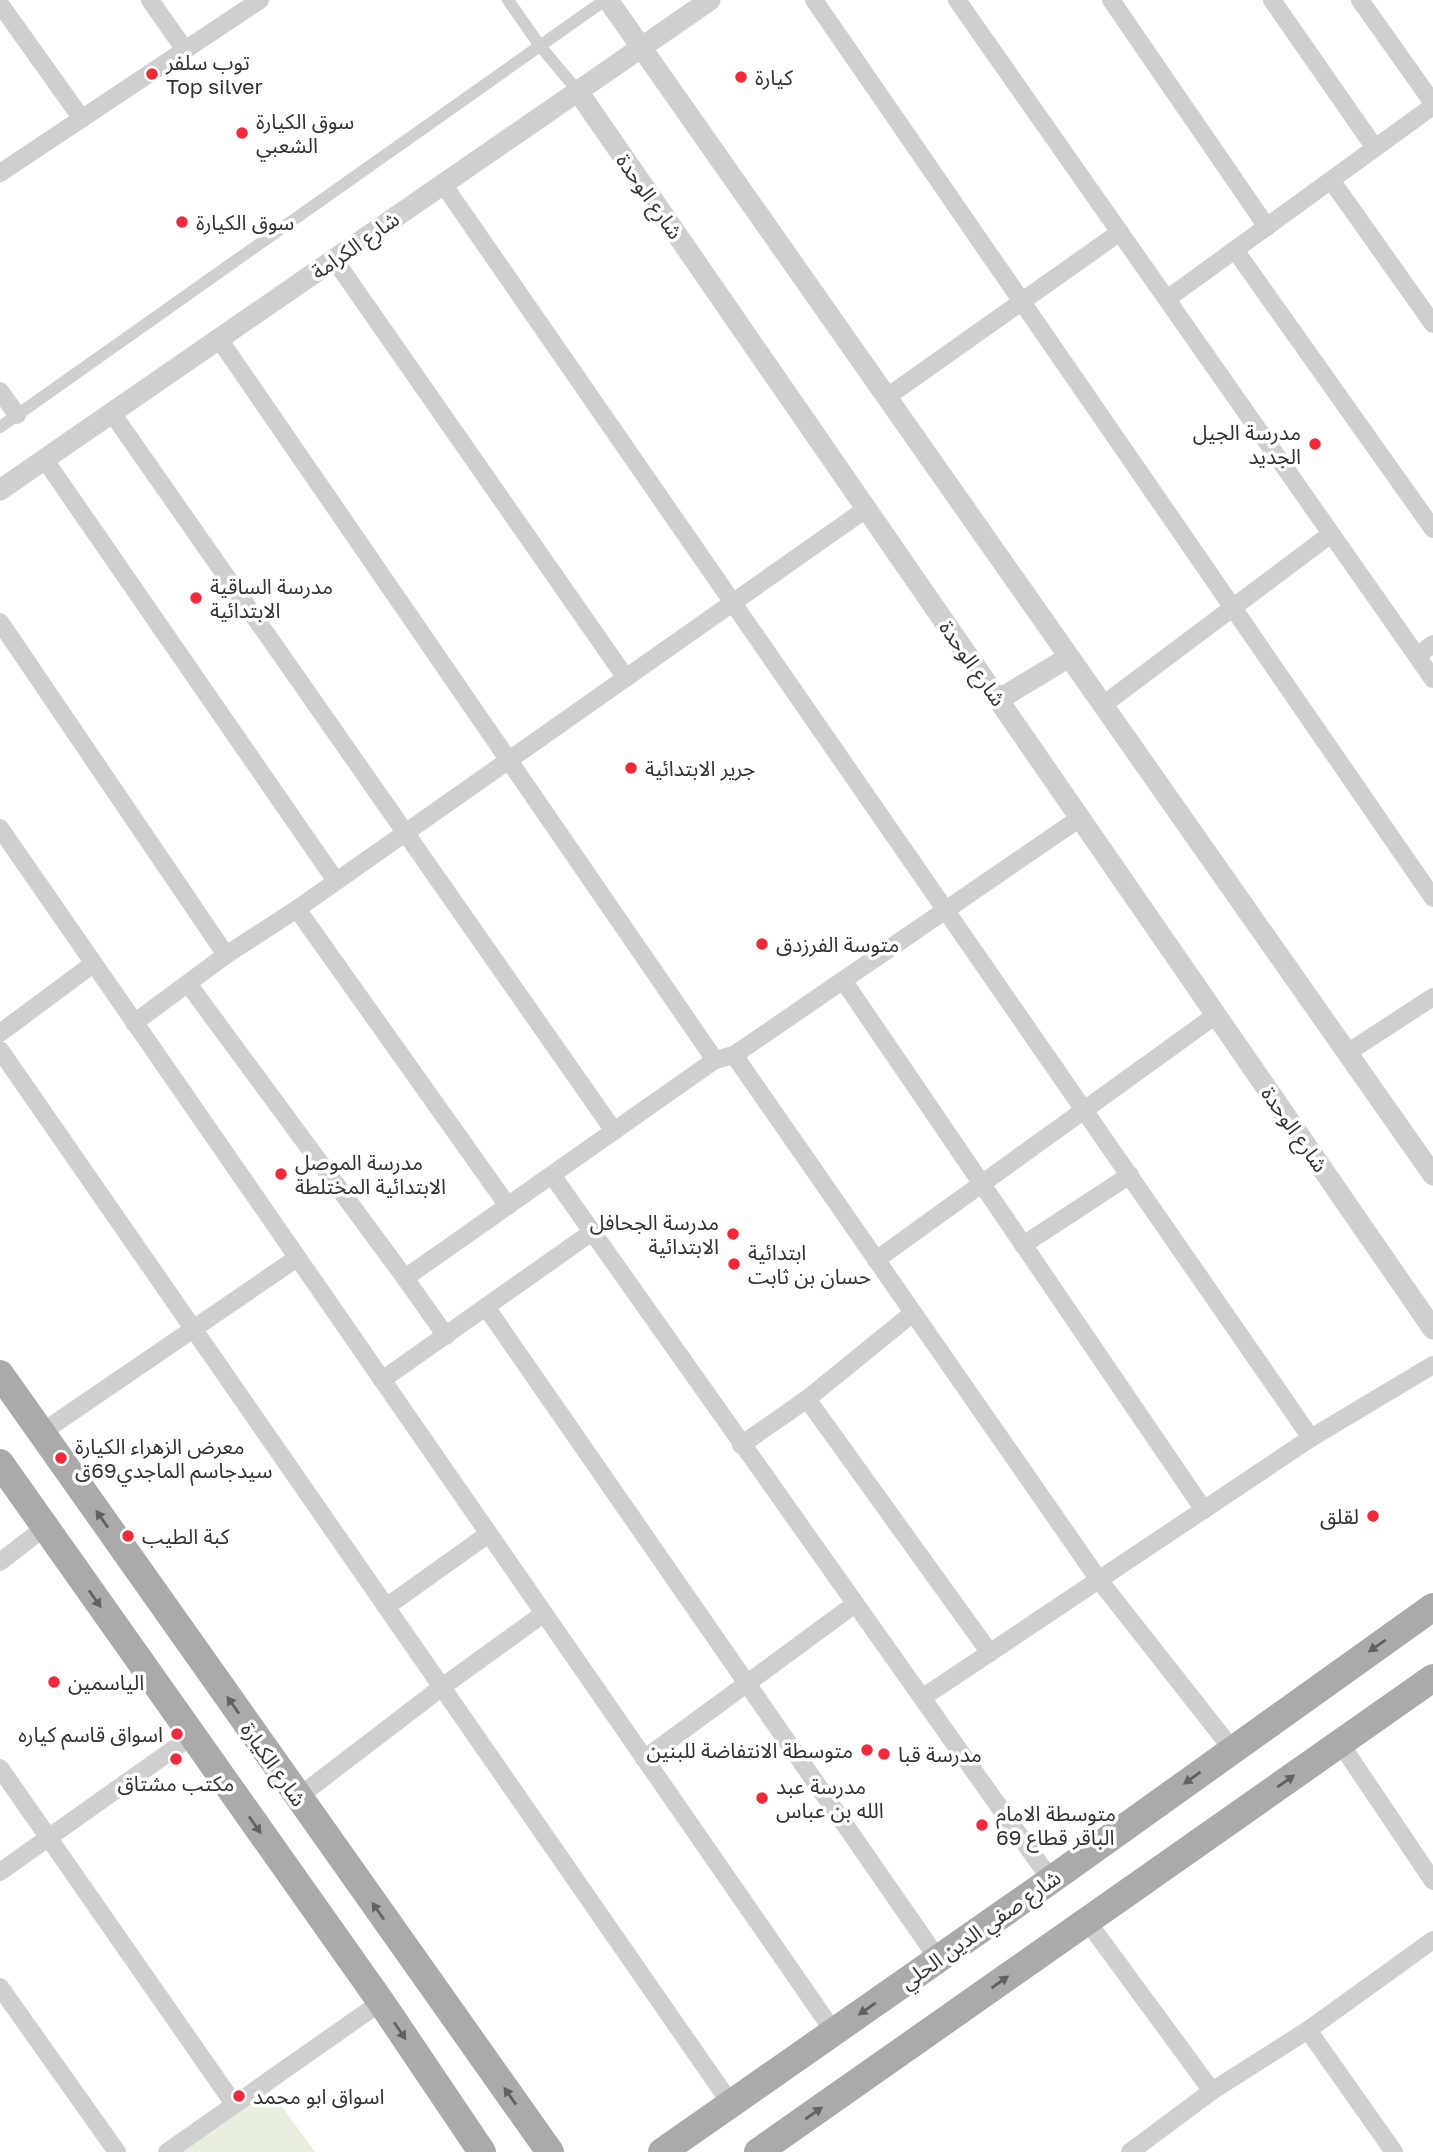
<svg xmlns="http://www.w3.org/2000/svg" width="1433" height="2152" viewBox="0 0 1433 2152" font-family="'Golos Text','Noto Sans Arabic',sans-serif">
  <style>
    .green { fill: #e8efdf }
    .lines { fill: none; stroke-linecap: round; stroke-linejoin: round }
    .pedestrian { stroke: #cfcfcf; stroke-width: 12 }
    .minor { stroke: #cfcfcf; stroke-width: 18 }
    .tertiary { stroke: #cfcfcf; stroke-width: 21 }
    .primary { stroke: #aaa; stroke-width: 28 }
    .oneway { fill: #626262 }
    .poi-dot { fill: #f3293a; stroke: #fff; stroke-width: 2.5 }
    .labels { text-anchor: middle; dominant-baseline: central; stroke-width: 7; stroke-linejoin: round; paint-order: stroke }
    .poi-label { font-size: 21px; fill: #323232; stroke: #fff; text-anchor: start }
    .street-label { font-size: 21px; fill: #323232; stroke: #fff }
  </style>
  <rect width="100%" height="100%" fill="#fff"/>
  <polygon class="green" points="265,2083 315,2152 167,2152"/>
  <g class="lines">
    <g class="pedestrian">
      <polyline points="508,0 540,46 577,90"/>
      <polyline points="0,427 605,0"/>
    </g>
    <g class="minor">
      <polyline points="150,0 185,50"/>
      <polyline points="814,0 1433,898"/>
      <polyline points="957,0 1433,679"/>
      <polyline points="1111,0 1267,227"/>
      <polyline points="1272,0 1375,148"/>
      <polyline points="1360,0 1433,103"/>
      <polyline points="0,4 82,119"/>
      <polyline points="0,173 260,0"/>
      <polyline points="1331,180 1433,324"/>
      <polyline points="443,184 1311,1438"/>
      <polyline points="1235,250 1433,529"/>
      <polyline points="334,259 626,678"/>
      <polyline points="1167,299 1433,106"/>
      <polyline points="219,339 715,1060"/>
      <polyline points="0,391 17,415"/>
      <polyline points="887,397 1120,232"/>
      <polyline points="112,413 614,1131"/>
      <polyline points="45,460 336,881"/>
      <polyline points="0,622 226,955"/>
      <polyline points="1417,656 1433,644"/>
      <polyline points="1103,705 1331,534"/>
      <polyline points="0,828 834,2032"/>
      <polyline points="297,909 508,1206"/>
      <polyline points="843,980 1204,1510"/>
      <polyline points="189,985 405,1278 446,1336"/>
      <polyline points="134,1023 226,955 297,909 866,509"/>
      <polyline points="0,1033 93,964"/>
      <polyline points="0,1050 731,2104"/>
      <polyline points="1347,1053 1433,997"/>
      <polyline points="734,1055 1099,1580 1232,1749"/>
      <polyline points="552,1175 1051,1880"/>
      <polyline points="1023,1245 1130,1175"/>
      <polyline points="876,1260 1216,1015"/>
      <polyline points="405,1278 715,1060 734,1055 1080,818"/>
      <polyline points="486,1307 938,1959"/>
      <polyline points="382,1380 592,1232"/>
      <polyline points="807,1399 990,1653"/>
      <polyline points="41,1433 297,1258"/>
      <polyline points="741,1445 807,1399 913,1313"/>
      <polyline points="0,1562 44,1528"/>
      <polyline points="386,1607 487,1535"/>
      <polyline points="922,1698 1311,1438 1433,1365"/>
      <polyline points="1340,1743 1433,1881"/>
      <polyline points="644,1759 855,1604"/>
      <polyline points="0,1768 234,2104"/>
      <polyline points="297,1798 442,1687 543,1614"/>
      <polyline points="0,1872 192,1736"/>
      <polyline points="1087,1921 1212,2091"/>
      <polyline points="0,1987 117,2152"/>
      <polyline points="1308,2030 1394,2152"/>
      <polyline points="167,2152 381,2002"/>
      <polyline points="1130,2152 1212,2091 1308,2030 1433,1940"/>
    </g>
    <g class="tertiary">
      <polyline points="608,0 1433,1175"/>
      <polyline points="577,90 1433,1329"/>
      <polyline points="0,490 710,0"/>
      <polyline points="998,700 1069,657"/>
    </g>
    <g class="primary">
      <polyline points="0,1374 550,2152"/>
      <polyline points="0,1463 381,2002 482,2152"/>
      <polyline points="662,2152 1051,1880 1433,1607"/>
      <polyline points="758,2152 1433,1678"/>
    </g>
  </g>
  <defs><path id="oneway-solid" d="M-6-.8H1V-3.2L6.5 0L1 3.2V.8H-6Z" transform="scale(1.75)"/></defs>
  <g class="oneway">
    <use href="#oneway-solid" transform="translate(102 1519) rotate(-125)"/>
    <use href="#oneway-solid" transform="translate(95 1599) rotate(55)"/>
    <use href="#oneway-solid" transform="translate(1377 1646) rotate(145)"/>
    <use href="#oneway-solid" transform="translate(233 1705) rotate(-125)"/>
    <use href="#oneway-solid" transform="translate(1192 1778) rotate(144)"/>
    <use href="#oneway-solid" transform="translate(1286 1781) rotate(-35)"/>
    <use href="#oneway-solid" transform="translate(255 1825) rotate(55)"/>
    <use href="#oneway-solid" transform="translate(378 1911) rotate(-125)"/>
    <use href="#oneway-solid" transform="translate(1000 1982) rotate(-35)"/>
    <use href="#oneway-solid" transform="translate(867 2009) rotate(145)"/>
    <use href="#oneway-solid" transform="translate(400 2031) rotate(56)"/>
    <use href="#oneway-solid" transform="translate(510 2096) rotate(-125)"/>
    <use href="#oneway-solid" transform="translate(814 2113) rotate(-35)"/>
  </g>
  <g class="poi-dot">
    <circle cx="152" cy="74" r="7"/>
    <circle cx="741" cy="77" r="7"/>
    <circle cx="242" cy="133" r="7"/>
    <circle cx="182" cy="222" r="7"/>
    <circle cx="1315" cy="444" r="7"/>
    <circle cx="196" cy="598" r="7"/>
    <circle cx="631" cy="768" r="7"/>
    <circle cx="762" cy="944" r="7"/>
    <circle cx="281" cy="1174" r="7"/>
    <circle cx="733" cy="1234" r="7"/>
    <circle cx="734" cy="1264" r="7"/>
    <circle cx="61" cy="1458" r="7"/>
    <circle cx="1373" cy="1516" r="7"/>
    <circle cx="128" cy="1536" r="7"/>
    <circle cx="54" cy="1682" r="7"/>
    <circle cx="177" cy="1734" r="7"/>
    <circle cx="867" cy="1750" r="7"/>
    <circle cx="884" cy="1754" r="7"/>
    <circle cx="176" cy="1759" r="7"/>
    <circle cx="762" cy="1798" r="7"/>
    <circle cx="982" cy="1825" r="7"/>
    <circle cx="239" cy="2096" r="7"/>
  </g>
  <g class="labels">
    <g class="poi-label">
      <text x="166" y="62">توب سلفر<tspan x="166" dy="24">Top silver</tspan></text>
      <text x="755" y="77">كيارة</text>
      <text x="256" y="121">سوق الكيارة<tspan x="256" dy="24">الشعبي</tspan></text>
      <text x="196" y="222">سوق الكيارة</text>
      <text x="1301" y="432" text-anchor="end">مدرسة الجيل<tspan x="1301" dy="24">الجديد</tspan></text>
      <text x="210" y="586">مدرسة الساقية<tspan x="210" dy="24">الابتدائية</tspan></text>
      <text x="645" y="768">جرير الابتدائية</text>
      <text x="776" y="944">متوسة الفرزدق</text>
      <text x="295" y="1162">مدرسة الموصل<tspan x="295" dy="24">الابتدائية المختلطة</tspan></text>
      <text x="719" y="1222" text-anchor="end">مدرسة الجحافل<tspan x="719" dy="24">الابتدائية</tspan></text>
      <text x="748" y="1252">ابتدائية<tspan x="748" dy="24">حسان بن ثابت</tspan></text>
      <text x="75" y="1446">معرض الزهراء الكيارة<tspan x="75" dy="24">سيدجاسم الماجدي69ق</tspan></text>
      <text x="1359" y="1516" text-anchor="end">لقلق</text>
      <text x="142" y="1536">كبة الطيب</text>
      <text x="68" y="1682">الياسمين</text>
      <text x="163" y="1734" text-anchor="end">اسواق قاسم كياره</text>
      <text x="853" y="1750" text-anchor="end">متوسطة الانتفاضة للبنين</text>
      <text x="898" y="1754">مدرسة قبا</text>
      <text x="176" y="1783" text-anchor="middle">مكتب مشتاق</text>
      <text x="776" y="1786">مدرسة عبد<tspan x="776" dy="24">الله بن عباس</tspan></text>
      <text x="996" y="1813">متوسطة الامام<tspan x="996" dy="24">الباقر قطاع 69</tspan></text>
      <text x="253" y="2096">اسواق ابو محمد</text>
    </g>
    <g class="street-label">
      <text transform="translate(650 196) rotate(55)">شارع الوحدة</text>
      <text transform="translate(355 245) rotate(-35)">شارع الكرامة</text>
      <text transform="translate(973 663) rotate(55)">شارع الوحدة</text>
      <text transform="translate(1295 1129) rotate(55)">شارع الوحدة</text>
      <text transform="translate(274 1764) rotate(55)">شارع الكيارة</text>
      <text transform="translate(980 1929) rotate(-35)">شارع صفي الدين الحلي</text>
    </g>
  </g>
</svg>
